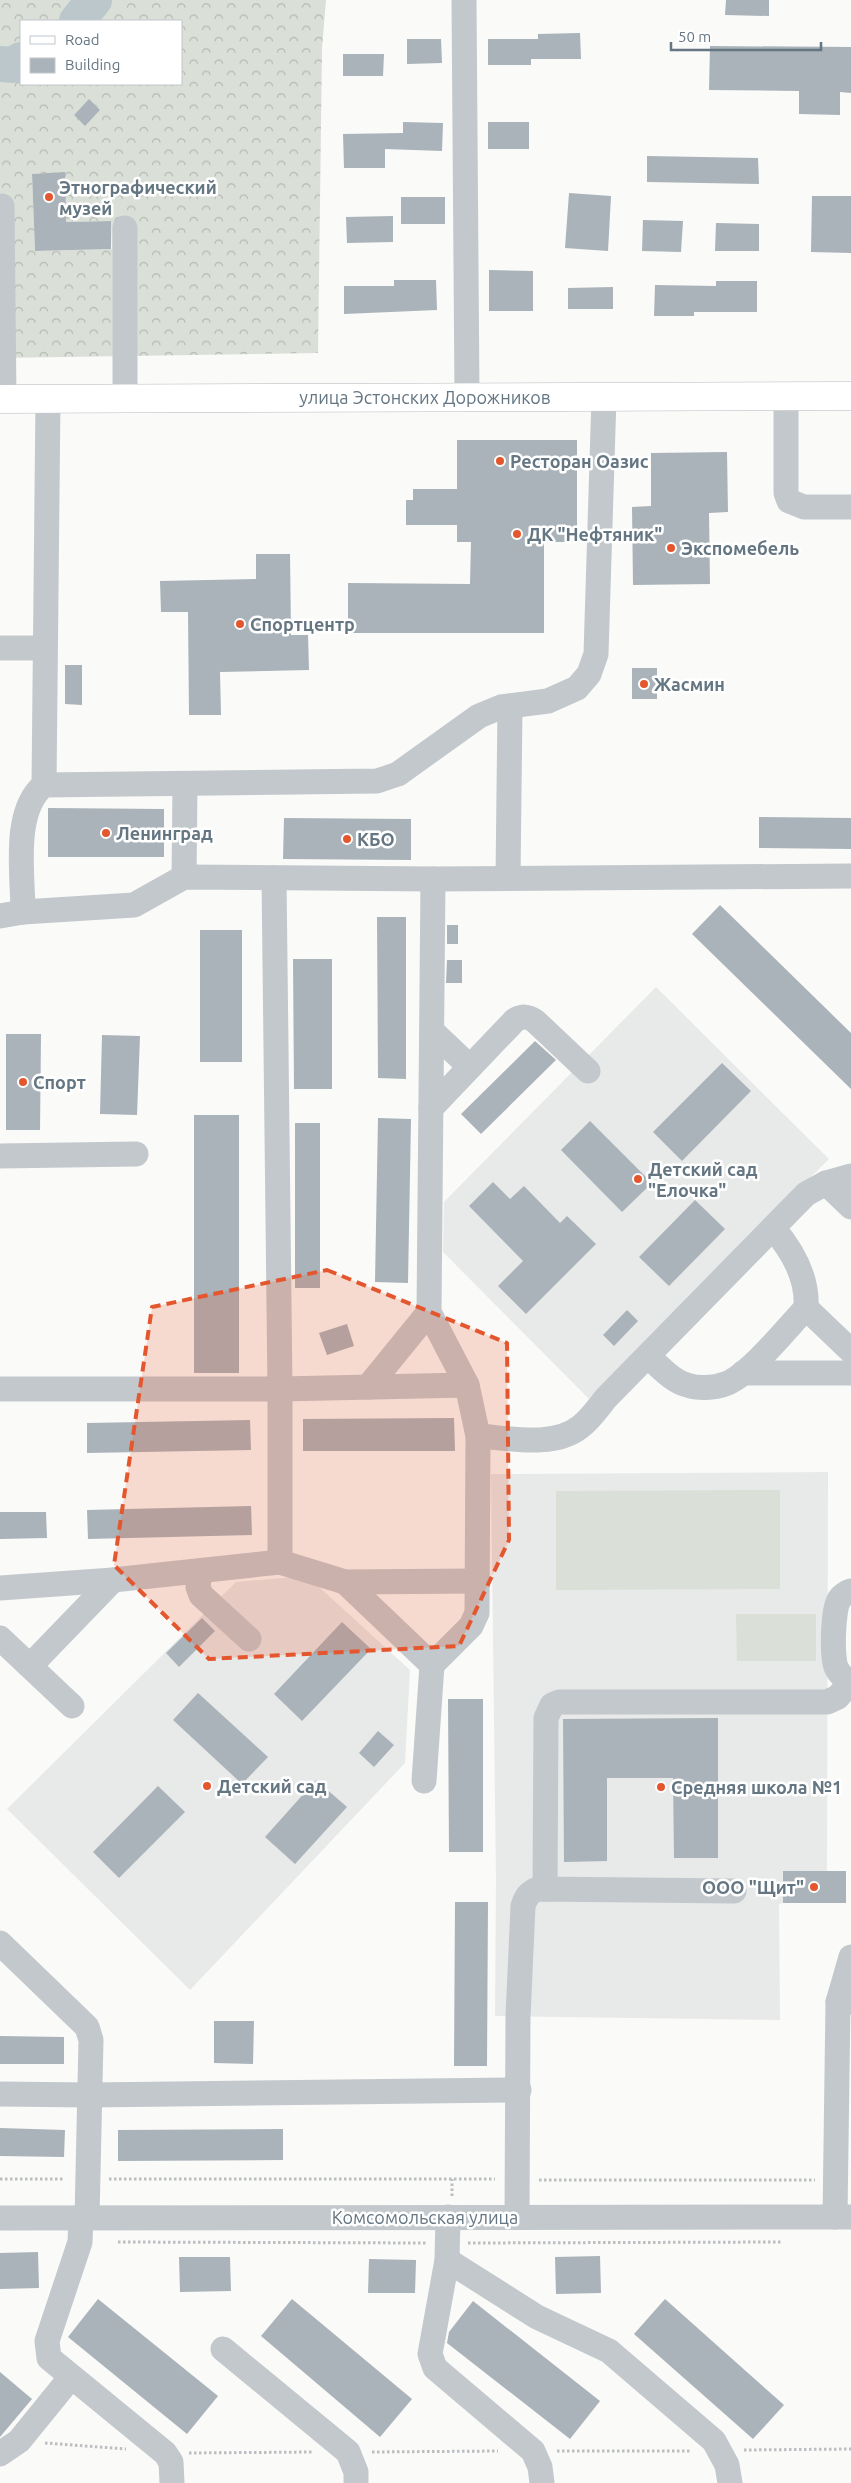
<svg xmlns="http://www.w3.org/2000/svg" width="851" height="2483" viewBox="0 0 851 2483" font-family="Ubuntu,sans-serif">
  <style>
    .built { fill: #e8e9e9 }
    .grass { fill: #dadfd7 }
    .forest { fill: url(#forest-crowns); fill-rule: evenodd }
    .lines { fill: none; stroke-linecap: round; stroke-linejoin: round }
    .river { stroke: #bbc7cb; stroke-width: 36 }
    .building { fill: #aab3b9 }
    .major-casing { stroke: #b5babe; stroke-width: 29 }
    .path { stroke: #bbbfc2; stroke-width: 3; stroke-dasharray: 2.5 2.5; stroke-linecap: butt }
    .minor { stroke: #c3c8cc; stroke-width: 25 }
    .major { stroke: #fff; stroke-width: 28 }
    .marked { fill: #e4572e; fill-opacity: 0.2; stroke: #e4572e; stroke-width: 4; stroke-dasharray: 10 6; stroke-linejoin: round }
    .poi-dot { fill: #e4572e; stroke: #fff; stroke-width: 2 }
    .labels { text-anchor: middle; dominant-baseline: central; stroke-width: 5; stroke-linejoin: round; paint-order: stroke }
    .poi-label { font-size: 18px; font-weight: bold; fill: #657683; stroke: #fff; text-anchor: start }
    .street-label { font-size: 18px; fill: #657683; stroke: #fff }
  </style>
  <defs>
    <pattern id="forest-crowns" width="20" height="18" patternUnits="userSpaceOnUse" patternTransform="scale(1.25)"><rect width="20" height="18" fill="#dadfd7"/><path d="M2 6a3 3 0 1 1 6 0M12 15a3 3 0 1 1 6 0" fill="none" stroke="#b4b9b4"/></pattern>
  </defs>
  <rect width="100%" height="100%" fill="#fafaf8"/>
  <g class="built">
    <polygon points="656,987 829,1159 589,1399 443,1252 444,1202"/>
    <polygon points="828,1472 827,1871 783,1871 783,1903 779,1904 780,2020 495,2016 496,1880 491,1474"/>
    <polygon points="307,1576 410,1670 405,1763 190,1990 7,1809 236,1582"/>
  </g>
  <g class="grass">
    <polygon points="780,1490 780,1589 556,1590 556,1491"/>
    <polygon points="736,1614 816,1614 816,1661 737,1661"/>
  </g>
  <path class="forest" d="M0,0H326L322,48L318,353L0,358ZM21,21H181V84H21ZM89,100L100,110L85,125L74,115ZM64,173L66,222L111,221L112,249L35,251L32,174Z"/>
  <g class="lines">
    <g class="river">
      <polyline points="77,21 94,0"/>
      <polyline points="0,64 13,65 21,60"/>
    </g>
  </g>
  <g class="building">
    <polygon points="726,0 769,0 769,16 725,15"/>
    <polygon points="580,33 581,59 531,59 531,65 488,65 488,39 538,39 538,34"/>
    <polygon points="407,39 441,39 442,63 407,64"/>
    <polygon points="710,46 851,47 851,93 840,92 840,115 799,114 799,91 709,90"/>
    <polygon points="343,54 384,54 383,76 343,76"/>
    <polygon points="89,99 100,110 85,126 74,115"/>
    <polygon points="403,122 443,123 442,151 385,149 385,168 344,168 343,134 403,133"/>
    <rect x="488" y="122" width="41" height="27"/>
    <polygon points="647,156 758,158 759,184 647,182"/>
    <polygon points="65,172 66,222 111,221 111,249 35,251 32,174"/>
    <polygon points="569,193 611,196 608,251 565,248"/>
    <polygon points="812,196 851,196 851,253 811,252"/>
    <rect x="401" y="197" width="44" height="27"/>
    <polygon points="393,216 393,242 347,243 346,217"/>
    <polygon points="643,220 683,221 681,252 642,251"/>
    <polygon points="716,223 759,224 759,251 715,251"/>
    <polygon points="489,270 533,271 533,311 489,311"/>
    <polygon points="394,280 436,280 437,310 344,314 344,286 394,286"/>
    <polygon points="716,281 757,281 757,312 694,312 694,316 654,316 655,285 716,286"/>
    <polygon points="613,287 613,309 568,309 568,288"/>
    <polygon points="457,440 577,440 577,542 544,542 544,633 348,633 348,583 470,584 471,542 457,542 457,525 406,525 406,500 413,500 413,489 457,489"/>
    <polygon points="727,452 728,512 709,513 710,584 633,585 632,507 651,506 651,453"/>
    <polygon points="256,554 290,554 291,635 308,635 309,670 220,672 221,715 189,715 188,612 161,612 160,581 256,579"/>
    <polygon points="65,665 82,665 82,705 65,704"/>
    <rect x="632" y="668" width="25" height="31"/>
    <polygon points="48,808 164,809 164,857 48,857"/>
    <polygon points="759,817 851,818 851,849 759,848"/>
    <polygon points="284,818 411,819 411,860 283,859"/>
    <polygon points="720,905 851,1033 851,1089 692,934"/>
    <polygon points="377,917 406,917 406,1079 378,1078"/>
    <rect x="447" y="925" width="11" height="19"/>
    <rect x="200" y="930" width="42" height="132"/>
    <polygon points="293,959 332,959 332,1089 294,1089"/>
    <polygon points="447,960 462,960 462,983 446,983"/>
    <polygon points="6,1034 41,1034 40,1130 6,1130"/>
    <polygon points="102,1035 140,1036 137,1115 100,1114"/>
    <polygon points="535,1041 556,1060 481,1134 461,1114"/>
    <polygon points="722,1063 751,1091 682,1161 653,1132"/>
    <rect x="194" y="1115" width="45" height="258"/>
    <polygon points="378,1118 411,1119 408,1283 375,1282"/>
    <polygon points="590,1121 652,1183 622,1212 561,1150"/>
    <rect x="295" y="1123" width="25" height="165"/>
    <polygon points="493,1182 510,1199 524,1186 560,1223 567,1216 596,1244 526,1314 498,1286 523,1261 469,1206"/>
    <polygon points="695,1200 725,1229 669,1286 639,1257"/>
    <polygon points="627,1310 638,1321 614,1346 603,1335"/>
    <polygon points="347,1324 354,1346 327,1355 319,1333"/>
    <polygon points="454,1418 455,1451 303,1451 303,1419"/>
    <polygon points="250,1420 251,1450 87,1453 87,1423"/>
    <polygon points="251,1506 252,1535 88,1539 87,1510"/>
    <polygon points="0,1512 46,1512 47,1538 0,1539"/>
    <polygon points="202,1618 215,1631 179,1667 166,1653"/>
    <polygon points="342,1622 371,1649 302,1721 274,1694"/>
    <polygon points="198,1693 268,1757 242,1784 173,1720"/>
    <polygon points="448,1699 483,1699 483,1852 449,1852"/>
    <polygon points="718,1718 718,1858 674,1858 673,1778 607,1778 607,1861 564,1862 563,1719"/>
    <polygon points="378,1731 394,1745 374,1767 359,1753"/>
    <polygon points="316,1780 347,1807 295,1864 265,1837"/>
    <polygon points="158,1786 185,1812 119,1878 93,1852"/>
    <rect x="783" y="1871" width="63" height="32"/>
    <polygon points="455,1902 488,1902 487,2066 454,2066"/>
    <polygon points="214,2021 254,2021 253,2064 214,2063"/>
    <polygon points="0,2036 64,2037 64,2064 0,2064"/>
    <polygon points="0,2128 65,2130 64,2157 0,2156"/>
    <polygon points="283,2129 283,2160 118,2161 118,2130"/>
    <polygon points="38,2252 39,2288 0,2289 0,2253"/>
    <polygon points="600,2256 601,2293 556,2294 555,2257"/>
    <polygon points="179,2257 230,2257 231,2291 180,2292"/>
    <polygon points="369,2259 416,2260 415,2293 368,2293"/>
    <polygon points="98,2299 218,2396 187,2434 68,2337"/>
    <polygon points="292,2299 412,2399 380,2437 261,2336"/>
    <polygon points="665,2299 784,2405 753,2439 634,2334"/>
    <polygon points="473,2301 600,2401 570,2439 447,2343 449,2332"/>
    <polygon points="0,2372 32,2399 0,2437"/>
  </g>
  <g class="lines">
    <g class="major-casing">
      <polyline id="major" points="0,399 851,396"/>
    </g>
    <g class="path">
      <polyline points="0,2179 65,2179"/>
      <polyline points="109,2179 495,2179"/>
      <polyline points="539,2180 815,2180"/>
      <polyline points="452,2196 452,2179"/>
      <polyline points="118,2242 427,2243"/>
      <polyline points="468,2243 782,2242"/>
      <polyline points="45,2443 126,2449"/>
      <polyline points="744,2450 851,2449"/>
      <polyline points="557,2451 691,2451"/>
      <polyline points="372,2452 498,2451"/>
      <polyline points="189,2453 313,2452"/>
    </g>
    <g class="minor">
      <polyline points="464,0 467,397"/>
      <polyline points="2,206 4,399"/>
      <polyline points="125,228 125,398"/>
      <polyline points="786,396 786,493 789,501 804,507 851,507"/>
      <polyline points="0,648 45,648"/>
      <polyline points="44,785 48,398"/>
      <polyline points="184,877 185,785"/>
      <polyline points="274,878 280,1389 467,1385"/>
      <polyline points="508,878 510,706"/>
      <polyline points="23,912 134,905 184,877 433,879 851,876"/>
      <path d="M0,916L23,912C23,875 12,811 44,785L377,781L398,774L479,716L501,707L548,701L577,688L589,674L596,654L604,397"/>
      <polyline points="432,1031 470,1067"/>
      <path d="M431,1108L515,1020C523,1016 527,1016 535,1021L588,1071"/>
      <polyline points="0,1156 136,1154"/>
      <polyline points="826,1183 851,1207"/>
      <path d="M773,1228C792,1250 808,1278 806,1308L851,1351"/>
      <path d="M648,1356C659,1366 672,1381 687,1385C699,1389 714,1388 725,1384C749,1376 787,1328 806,1308"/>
      <polyline points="743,1373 851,1373"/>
      <polyline points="368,1387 429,1312"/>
      <polyline points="0,1389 280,1389 280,1562 113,1580 0,1588"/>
      <path d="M478,1436C508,1438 554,1448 580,1427C590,1420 598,1408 606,1398L806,1194L826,1183L851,1176"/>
      <polyline points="280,1562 345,1582 477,1581"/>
      <polyline points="200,1571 198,1587 201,1595 249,1639"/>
      <polyline points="345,1582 432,1665 424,1781"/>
      <path d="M851,1591C847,1592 841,1596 839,1600C833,1609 831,1659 837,1669C840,1675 845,1679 851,1682"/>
      <polyline points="0,1638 72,1706"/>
      <polyline points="432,1665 471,1626 477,1613 478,1436 467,1385 429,1312 433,879"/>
      <polyline points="30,1666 113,1580"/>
      <polyline points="545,1889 546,1718 552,1705 559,1702 827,1702 838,1697 850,1682"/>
      <polyline points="0,1943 87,2027 91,2040 87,2218"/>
      <polyline points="838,2002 851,1957"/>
      <polyline points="0,2094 90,2095 519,2090"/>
      <polyline points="448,2217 447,2260 430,2354 435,2368 533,2451 540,2467 542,2483"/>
      <path d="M517,2217L518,2017L523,1906C526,1897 529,1892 538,1889L734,1891"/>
      <polyline points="835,2217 838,2002 851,2002"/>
      <polyline points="0,2218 851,2217"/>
      <polyline points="81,2218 80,2242 47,2341 49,2358 165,2453 171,2462 172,2483"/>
      <polyline points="447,2260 537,2317 609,2351 714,2441 727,2465 730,2483"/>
      <polyline points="223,2349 348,2452 356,2472 356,2483"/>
      <polyline points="0,2454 19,2441 71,2377"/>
    </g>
    <use href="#major" class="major"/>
  </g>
  <path class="marked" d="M327,1270L507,1343L509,1540L459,1646L209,1659L114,1565L152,1307Z"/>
  <g class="poi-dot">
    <circle cx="49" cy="197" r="5"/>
    <circle cx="500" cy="461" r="5"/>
    <circle cx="517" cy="534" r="5"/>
    <circle cx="671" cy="548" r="5"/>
    <circle cx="240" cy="624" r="5"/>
    <circle cx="644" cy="684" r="5"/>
    <circle cx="106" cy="833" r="5"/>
    <circle cx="347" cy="839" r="5"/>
    <circle cx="23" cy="1082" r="5"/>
    <circle cx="638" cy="1179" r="5"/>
    <circle cx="207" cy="1786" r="5"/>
    <circle cx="661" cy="1787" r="5"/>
    <circle cx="814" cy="1887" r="5"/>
  </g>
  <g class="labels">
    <g class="poi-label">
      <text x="59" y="187">Этнографический<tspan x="59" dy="21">музей</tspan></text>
      <text x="510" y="461">Ресторан Оазис</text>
      <text x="527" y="534">ДК "Нефтяник"</text>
      <text x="681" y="548">Экспомебель</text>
      <text x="250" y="624">Спортцентр</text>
      <text x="654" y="684">Жасмин</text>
      <text x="116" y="833">Ленинград</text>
      <text x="357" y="839">КБО</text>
      <text x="33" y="1082">Спорт</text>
      <text x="648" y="1169">Детский сад<tspan x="648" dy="21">"Елочка"</tspan></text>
      <text x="217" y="1786">Детский сад</text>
      <text x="671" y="1787">Средняя школа №1</text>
      <text x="804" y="1887" text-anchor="end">ООО "Щит"</text>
    </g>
    <g class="street-label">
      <text x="425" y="397">улица Эстонских Дорожников</text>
      <text x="425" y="2217">Комсомольская улица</text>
    </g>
  </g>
  <rect x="20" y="20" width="162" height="65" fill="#ffffff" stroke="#c1c8cd"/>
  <rect x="30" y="36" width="25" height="8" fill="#ffffff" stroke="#c1c8cd"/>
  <text x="65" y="45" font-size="15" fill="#657683">Road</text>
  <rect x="30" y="58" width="25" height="15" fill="#aab3b9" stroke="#c1c8cd"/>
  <text x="65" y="70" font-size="15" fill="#657683">Building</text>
  <path d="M671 42v8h150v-8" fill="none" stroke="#657683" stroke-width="2.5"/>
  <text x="678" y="42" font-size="15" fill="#657683" stroke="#ffffff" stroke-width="4" paint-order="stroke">50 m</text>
</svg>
